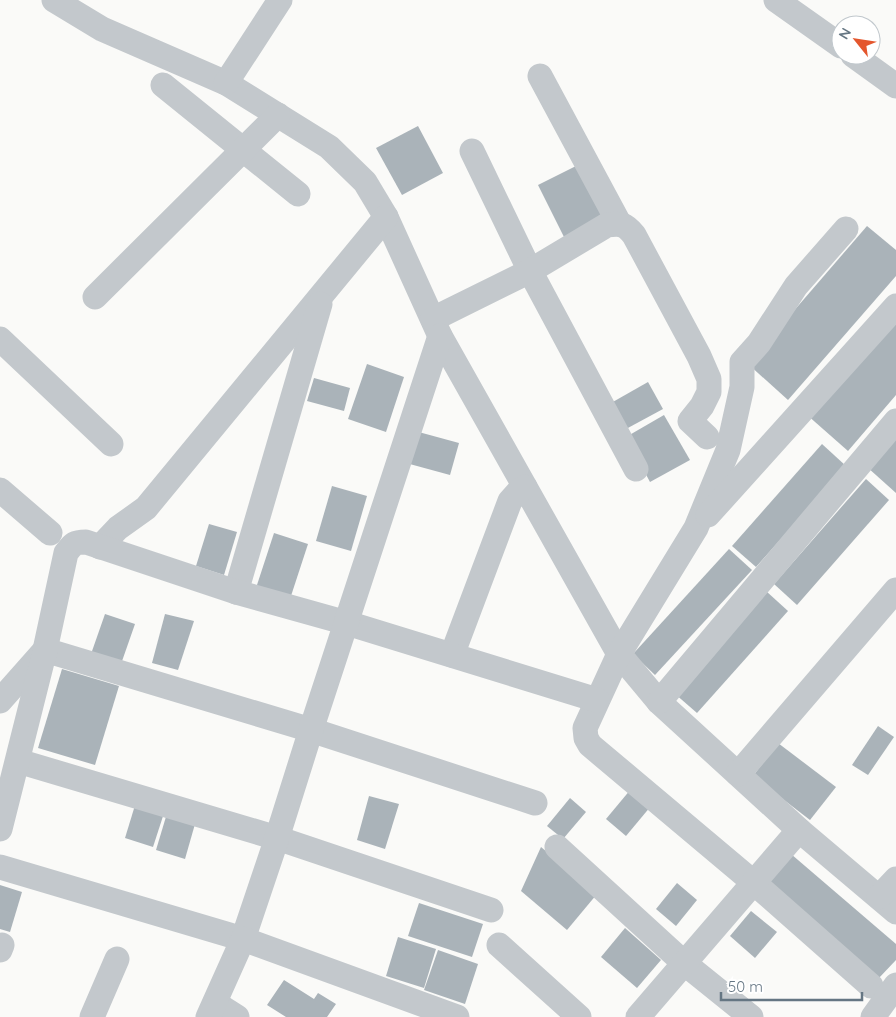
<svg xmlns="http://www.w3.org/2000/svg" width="896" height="1017" viewBox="0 0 896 1017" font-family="Quicksand,sans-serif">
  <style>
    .building { fill: #aab3b9 }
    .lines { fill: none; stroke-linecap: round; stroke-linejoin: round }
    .minor { stroke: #c3c8cc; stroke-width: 25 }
  </style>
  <rect width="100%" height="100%" fill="#fafaf8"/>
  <g class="building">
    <polygon points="418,126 443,173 402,195 376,148"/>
    <polygon points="578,165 605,218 565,239 538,185"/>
    <polygon points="867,226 896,250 896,276 788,400 748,364"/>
    <polygon points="896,311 896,395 848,451 806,414"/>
    <polygon points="367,364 404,377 386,432 348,419"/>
    <polygon points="314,378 350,388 344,411 307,401"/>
    <polygon points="648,382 663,409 626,429 611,403"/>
    <polygon points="664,415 690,460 650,482 626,437"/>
    <polygon points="415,431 459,443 450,475 406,463"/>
    <polygon points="896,434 896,493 867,467"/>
    <polygon points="822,444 846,466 756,567 732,546"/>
    <polygon points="866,479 889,500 797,605 774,584"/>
    <polygon points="332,486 367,496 351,551 316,541"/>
    <polygon points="209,524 237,532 224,575 196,566"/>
    <polygon points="274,533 308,544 290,599 256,588"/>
    <polygon points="729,549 752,570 655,675 633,654"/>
    <polygon points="766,591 788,611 697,713 674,693"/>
    <polygon points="105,614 135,624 121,664 91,654"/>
    <polygon points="165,614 194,621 178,670 152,663"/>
    <polygon points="62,669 119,686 95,765 38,748"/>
    <polygon points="878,726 894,737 868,775 852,765"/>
    <polygon points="778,743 836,787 810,820 753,776"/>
    <polygon points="631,789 651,806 626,836 606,819"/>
    <polygon points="369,796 399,804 385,849 357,840"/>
    <polygon points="570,798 586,812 563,839 547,826"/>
    <polygon points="136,802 165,810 153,847 125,838"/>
    <polygon points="168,810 197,817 185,859 156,850"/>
    <polygon points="541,847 597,894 567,930 521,891"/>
    <polygon points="791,854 896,944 896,960 878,979 767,883"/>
    <polygon points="677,883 697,900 676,926 656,909"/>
    <polygon points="0,885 22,892 10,932 0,929"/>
    <polygon points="419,903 483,924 472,957 408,936"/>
    <polygon points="751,911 777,932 755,958 730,936"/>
    <polygon points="625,928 661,960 637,988 601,957"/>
    <polygon points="398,937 436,949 424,988 386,976"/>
    <polygon points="438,950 478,964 465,1004 424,990"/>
    <polygon points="284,980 314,999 318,993 336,1004 327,1017 286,1017 267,1005"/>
  </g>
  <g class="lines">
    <g class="minor">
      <polyline points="54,0 102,29 226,83 329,147 365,182 386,217 440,336 619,654 659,702 799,830 896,912"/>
      <polyline points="776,0 841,46"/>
      <polyline points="853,55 896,86"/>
      <polyline points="540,76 619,223"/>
      <polyline points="226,83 280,0"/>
      <polyline points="163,85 298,194"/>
      <polyline points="472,151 530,271 636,469"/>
      <polyline points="846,229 796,286 759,343 742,362 742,387 728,450 696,528 619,654 585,728 586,738 590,745 753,882 871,986"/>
      <polyline points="95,297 278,115"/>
      <path d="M433,319L530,271L607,225C621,223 625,224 634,235L699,356L709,379V392L702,406L690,421L707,437"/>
      <polyline points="0,339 111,444"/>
      <polyline points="0,490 50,533"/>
      <polyline points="708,515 896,306"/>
      <polyline points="100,547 118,528 146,508 386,217"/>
      <polyline points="236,592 320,304"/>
      <polyline points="452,655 510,501 518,492 525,487"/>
      <polyline points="0,701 45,650 311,730 535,803"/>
      <polyline points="659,702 896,421"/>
      <polyline points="18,761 277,838 491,910"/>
      <polyline points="738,774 896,590"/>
      <path d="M0,829L45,650L66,553C73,544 74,542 86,542L236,592L347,623L597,700"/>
      <polyline points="557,847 684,963 751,1017"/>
      <polyline points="0,867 243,939 277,838 311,730 440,336"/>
      <polyline points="879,897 896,879"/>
      <polyline points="499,945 579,1017"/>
      <polyline points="0,950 2,945"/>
      <polyline points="215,1003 237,1017"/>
      <polyline points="92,1017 117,959"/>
      <polyline points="208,1017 243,939 457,1017"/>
      <polyline points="638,1017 799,830"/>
      <polyline points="873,1017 896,985"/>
    </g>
  </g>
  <g transform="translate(856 40) rotate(300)"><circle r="24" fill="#ffffff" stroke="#c1c8cd"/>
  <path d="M0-4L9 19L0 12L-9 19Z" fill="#e4572e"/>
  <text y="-8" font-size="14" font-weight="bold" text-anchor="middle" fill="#657683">N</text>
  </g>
  <path d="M721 992v8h141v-8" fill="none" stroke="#657683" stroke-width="2.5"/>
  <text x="728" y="992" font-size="15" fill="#657683" stroke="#ffffff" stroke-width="4" paint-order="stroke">50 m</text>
</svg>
